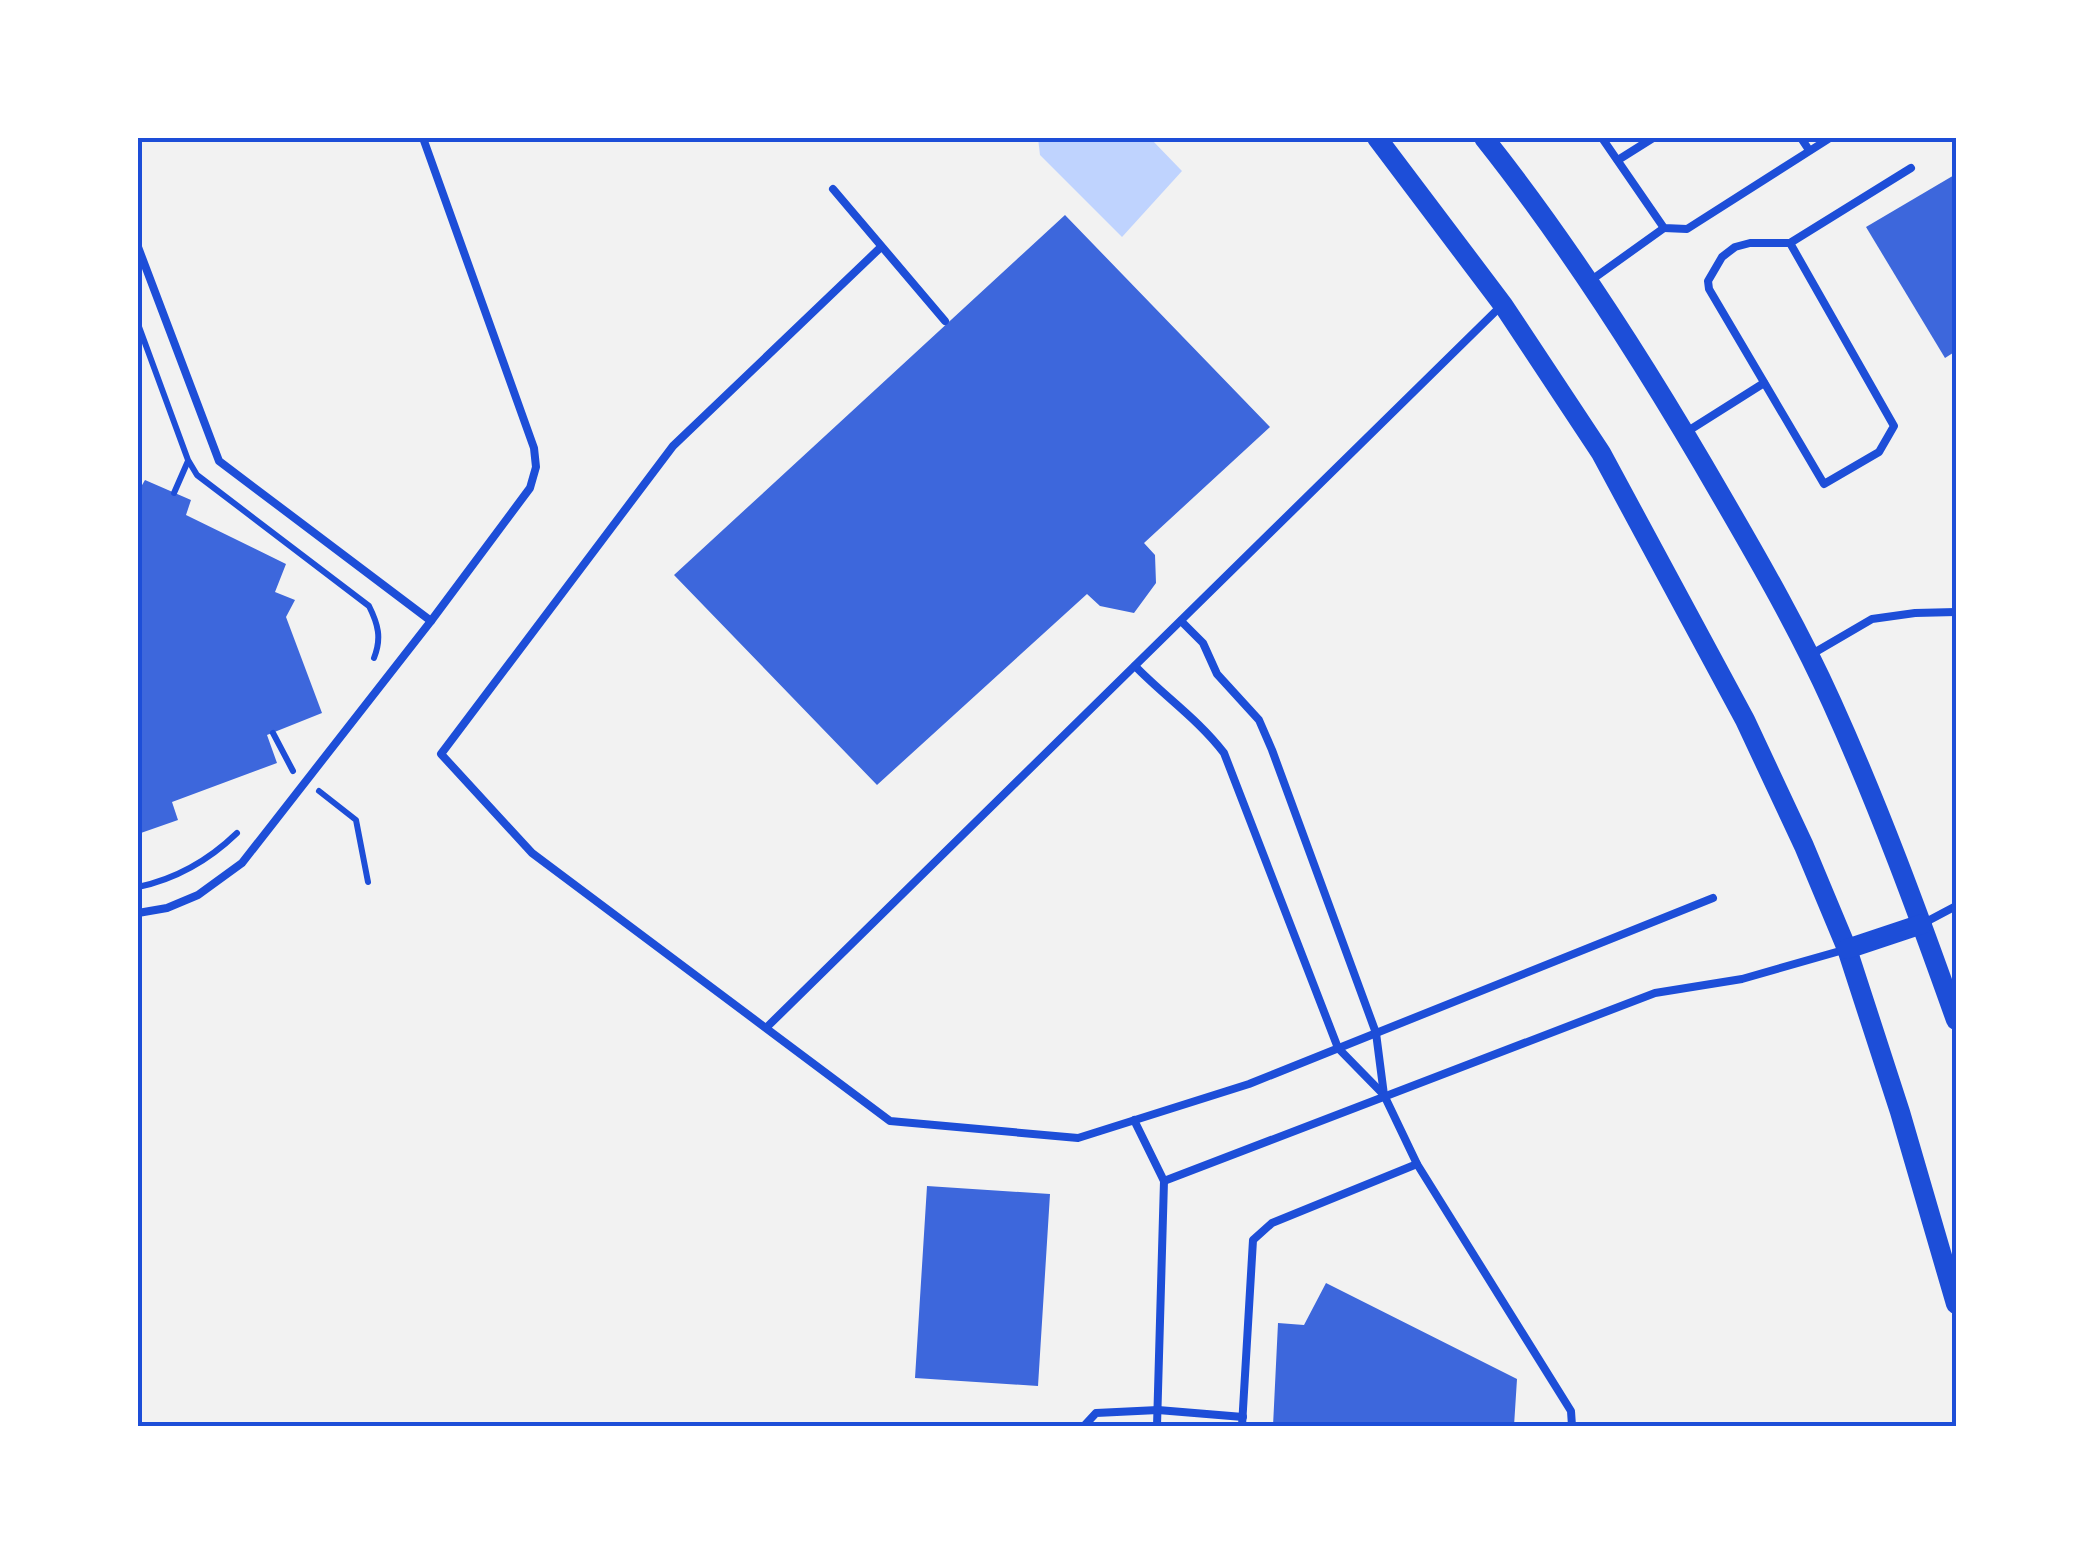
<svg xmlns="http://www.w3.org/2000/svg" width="2094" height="1564" viewBox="0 0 2094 1564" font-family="Signika,sans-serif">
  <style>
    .water { fill: #bfd3fe }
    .building { fill: #3d67dc }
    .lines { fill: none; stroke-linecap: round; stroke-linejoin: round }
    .path { stroke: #1d4ed8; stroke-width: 6 }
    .service { stroke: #1d4ed8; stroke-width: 8 }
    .secondary { stroke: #1d4ed8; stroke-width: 20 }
    .neatline { fill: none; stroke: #1d4ed8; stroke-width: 4 }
  </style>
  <rect width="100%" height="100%" fill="#f2f2f2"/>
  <polygon class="water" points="1038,138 1150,138 1182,171 1122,237 1040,155"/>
  <g class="building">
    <polygon points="1956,174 1956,351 1945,358 1866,227"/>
    <polygon points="1065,215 1270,427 1144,543 1155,555 1156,583 1134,613 1100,606 1087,594 877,785 674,575"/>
    <polygon points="145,480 191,500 186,515 286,564 275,592 295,600 286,617 322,713 267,735 277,763 172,802 178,820 138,834 138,492"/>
    <polygon points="927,1186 1050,1194 1038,1386 915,1378"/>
    <polygon points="1326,1283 1517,1379 1514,1426 1273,1426 1278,1323 1304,1325"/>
  </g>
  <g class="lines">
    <g class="path">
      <path d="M138,324L188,460L197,475L369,606C378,624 382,638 374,658"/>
      <polyline points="174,493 188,461"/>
      <polyline points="273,733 293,771"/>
      <polyline points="319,791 356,820 368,882"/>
      <path d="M138,887C176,879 208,861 237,833"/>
    </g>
    <g class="service">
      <polyline points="1602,138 1664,228 1687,229 1830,138"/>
      <polyline points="1801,138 1809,150"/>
      <polyline points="1618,160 1653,138"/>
      <polyline points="833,189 945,321"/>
      <polyline points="1790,243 1894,426 1879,452 1824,484 1709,289 1708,281 1722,257 1735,247 1750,243 1790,243 1911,168"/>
      <polyline points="138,247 219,461 431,621"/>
      <polyline points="881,247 673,446 441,754 532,853 890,1121 1078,1138 1249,1084 1713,898"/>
      <polyline points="1590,281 1664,228"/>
      <polyline points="1688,431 1764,383"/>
      <polyline points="1181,621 1203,643 1217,674 1259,720 1272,750 1376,1033 1384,1095 1417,1164 1571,1411 1572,1426"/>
      <polyline points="1812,654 1872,619 1915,613 1956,612"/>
      <path d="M1135,666C1164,696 1198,719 1224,753L1338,1048L1384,1095"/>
      <polyline points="138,913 167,908 198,895 242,863 431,621 530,488 536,467 534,448 423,138"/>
      <polyline points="1922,924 1956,906"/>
      <polyline points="767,1027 1502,305"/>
      <polyline points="1134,1120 1164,1181 1157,1426"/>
      <polyline points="1164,1181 1655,993 1742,979 1847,949"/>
      <polyline points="1084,1426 1096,1413 1158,1410 1243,1417"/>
      <polyline points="1242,1426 1253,1240 1272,1223 1417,1164"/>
    </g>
    <g class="secondary">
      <polyline points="1377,138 1503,305 1601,453 1745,720 1804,846 1847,949 1900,1112 1956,1304"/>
      <path d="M1484,138C1573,250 1650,372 1722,497C1761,564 1800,632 1832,703C1879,807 1918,913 1956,1020"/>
      <polyline points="1847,949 1922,924"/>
    </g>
  </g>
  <rect width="2094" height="1564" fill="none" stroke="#ffffff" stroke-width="280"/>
  <rect x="140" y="140" width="1814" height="1284" class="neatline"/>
</svg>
